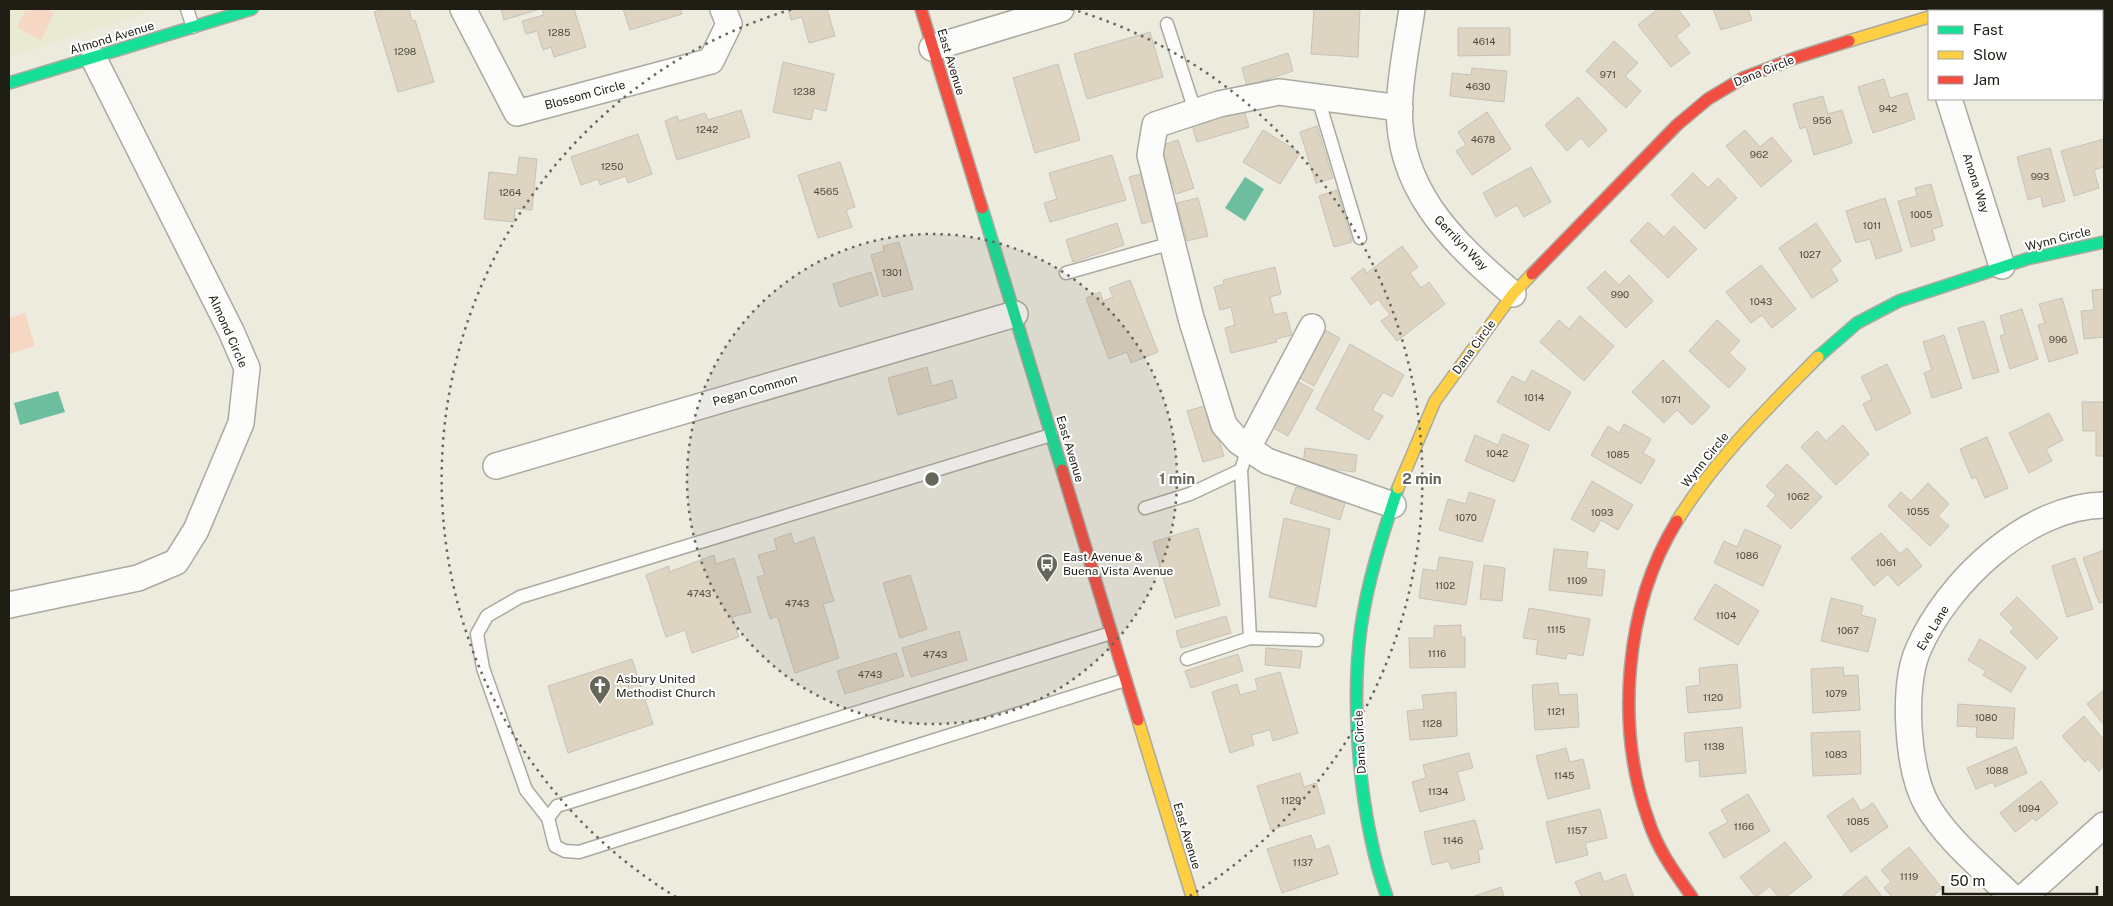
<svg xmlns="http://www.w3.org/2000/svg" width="2113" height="906" viewBox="0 0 2113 906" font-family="'Public Sans',sans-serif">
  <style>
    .built { fill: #eae9d1 }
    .green { fill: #f6d7c4 }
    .water { fill: #6dbe9e }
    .building { fill: #ded4c2; stroke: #c6c2b8 }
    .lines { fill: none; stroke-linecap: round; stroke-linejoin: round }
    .lane-casing { stroke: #abaa9f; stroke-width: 15 }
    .street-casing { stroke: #abaa9f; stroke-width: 28 }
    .fast-casing { stroke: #abaa9f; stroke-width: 14 }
    .slow-casing { stroke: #abaa9f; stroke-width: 14 }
    .jam-casing { stroke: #abaa9f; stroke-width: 14 }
    .lane { stroke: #fcfcfa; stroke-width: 12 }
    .street { stroke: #fcfcfa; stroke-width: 25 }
    .fast { stroke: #16e098; stroke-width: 11 }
    .slow { stroke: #ffcf43; stroke-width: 11 }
    .jam { stroke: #f24e42; stroke-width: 11 }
    .ring { fill: none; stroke: #67665b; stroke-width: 2.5; stroke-dasharray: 2.5 5 }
    .labels { text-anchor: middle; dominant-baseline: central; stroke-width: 4; stroke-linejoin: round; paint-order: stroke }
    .number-label { font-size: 10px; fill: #504c41 }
    .street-label { font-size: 12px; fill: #1f1e15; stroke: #fff }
    .poi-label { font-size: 12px; fill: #1f1e15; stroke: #fff; text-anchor: start }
    .centre { fill: #67665b; stroke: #fff; stroke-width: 2.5 }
    .ring-label { font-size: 15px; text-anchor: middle; font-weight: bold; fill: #67665b; stroke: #fff; stroke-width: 4; stroke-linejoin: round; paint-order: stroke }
  </style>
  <rect width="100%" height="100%" fill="#ecebde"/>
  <polygon class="built" points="9,9 158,9 9,57"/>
  <g class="green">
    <polygon points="26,9 46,9 54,13 41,40 17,27"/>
    <polygon points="25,313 35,346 9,354 9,318"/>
  </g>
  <g class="water">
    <polygon points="1245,177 1264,189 1245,221 1225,208"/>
    <polygon points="58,391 65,412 20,425 14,403"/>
  </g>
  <g class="building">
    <polygon points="385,9 409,9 412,21 415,20 434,82 398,92 374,12"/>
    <polygon points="501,9 540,9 504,20"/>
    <polygon points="542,9 574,9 586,47 554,57 551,47 543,50 537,31 526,34 522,21 544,15"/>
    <polygon points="623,9 680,9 682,14 630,30"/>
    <polygon points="788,9 827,9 835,36 809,43 802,17 791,20"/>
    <polygon points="1314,9 1360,9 1358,57 1311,54"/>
    <polygon points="1658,9 1678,9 1690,25 1676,36 1690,53 1671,67 1638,25"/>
    <polygon points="1713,9 1748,9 1752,20 1721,30"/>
    <polygon points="2104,13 2104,63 2102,64 2102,14"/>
    <polygon points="1458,28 1510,28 1510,55 1458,56"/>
    <polygon points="1150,32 1163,77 1087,99 1074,54"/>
    <polygon points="1614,41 1638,63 1625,76 1641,91 1626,108 1586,71"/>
    <polygon points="1288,53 1293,71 1247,86 1242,68"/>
    <polygon points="783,62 834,74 826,111 814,108 811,120 773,112"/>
    <polygon points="1058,64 1080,140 1035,153 1013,78"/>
    <polygon points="1472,68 1507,71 1504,102 1450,96 1452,73 1471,75"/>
    <polygon points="1884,79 1890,98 1907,93 1915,119 1873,133 1858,87"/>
    <polygon points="1823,96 1828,114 1842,110 1852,143 1814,155 1806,127 1800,129 1793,104"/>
    <polygon points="1578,97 1607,130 1589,147 1581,138 1567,151 1545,125"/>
    <polygon points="741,110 750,137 677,160 665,121 677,116 679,121 705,113 708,120"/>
    <polygon points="1244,110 1249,127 1197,142 1192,125"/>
    <polygon points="1487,112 1511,149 1472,175 1456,151 1466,145 1458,132"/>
    <polygon points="1317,126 1333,178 1316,183 1300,132"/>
    <polygon points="1263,130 1300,153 1280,184 1243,162"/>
    <polygon points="1745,130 1760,147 1772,137 1792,161 1761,187 1726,146"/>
    <polygon points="638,134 652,174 628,183 626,176 600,185 598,179 581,185 571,157"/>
    <polygon points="2104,139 2104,167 2094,170 2099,188 2074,196 2061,151"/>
    <polygon points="1178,140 1194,188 1176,194 1160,146"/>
    <polygon points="2050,148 2065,201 2043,207 2041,196 2028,200 2017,157"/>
    <polygon points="1112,155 1126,200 1050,222 1044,203 1057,199 1049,173"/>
    <polygon points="519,157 537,159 532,210 515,208 514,222 484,219 489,172 517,175"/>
    <polygon points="840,162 855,207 846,210 852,227 818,238 798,175"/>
    <polygon points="1531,167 1551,202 1524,217 1517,205 1496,217 1483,193"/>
    <polygon points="1145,173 1159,219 1142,224 1129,177"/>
    <polygon points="1693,173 1708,188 1718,178 1737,198 1705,229 1671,195"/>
    <polygon points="1931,184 1943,226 1932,229 1935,240 1911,247 1898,201 1917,196 1915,188"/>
    <polygon points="1337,190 1352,242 1334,247 1319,196"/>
    <polygon points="1198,198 1208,236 1187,241 1177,203"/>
    <polygon points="1885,198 1902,251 1876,259 1870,239 1856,243 1846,211"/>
    <polygon points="1648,222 1664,237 1674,226 1697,249 1668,278 1630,241"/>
    <polygon points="1117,223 1124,245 1073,262 1066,240"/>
    <polygon points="1816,223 1841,261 1831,269 1838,281 1812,298 1779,248"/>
    <polygon points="899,242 913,289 883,297 871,255 884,251 883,246"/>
    <polygon points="1402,246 1418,267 1410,273 1421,288 1429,282 1445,304 1397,341 1381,321 1390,315 1378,299 1371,305 1351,278 1364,268 1367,273"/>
    <polygon points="1761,265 1796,309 1772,328 1762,315 1751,323 1726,292"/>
    <polygon points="1275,267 1281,294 1270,297 1274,315 1286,312 1292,335 1276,339 1277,342 1231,353 1225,328 1235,325 1231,307 1220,310 1214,287 1224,284 1223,280"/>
    <polygon points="1605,271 1619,285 1629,275 1653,301 1626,328 1587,288"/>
    <polygon points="871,272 878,295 840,307 833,284"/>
    <polygon points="1130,280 1158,352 1131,363 1127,352 1109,359 1086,298 1100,292 1103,301 1113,297 1109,288"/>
    <polygon points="2104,289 2104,337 2084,339 2081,311 2094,310 2092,290"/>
    <polygon points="2062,298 2078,353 2049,362 2038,325 2045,323 2039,304"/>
    <polygon points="2022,309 2038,359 2010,369 2000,336 2005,334 2000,316"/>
    <polygon points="1580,316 1614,346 1584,381 1540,342 1559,320 1569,329"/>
    <polygon points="1717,320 1740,341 1729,353 1746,369 1729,388 1689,351"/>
    <polygon points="1984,321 1999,372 1973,379 1958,328"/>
    <polygon points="1325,330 1340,338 1314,386 1298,377"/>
    <polygon points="1944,335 1962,388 1932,398 1924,373 1932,370 1923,342"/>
    <polygon points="1350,344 1404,375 1392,397 1383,392 1372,410 1383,416 1369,440 1316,409"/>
    <polygon points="1663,360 1710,407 1692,425 1677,410 1664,423 1632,392"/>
    <polygon points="1887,364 1911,413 1876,431 1863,404 1872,399 1861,377"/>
    <polygon points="927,367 932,386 952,380 957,398 898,415 888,378"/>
    <polygon points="1532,370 1571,392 1549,431 1497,402 1512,376 1525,383"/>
    <polygon points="1297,381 1313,390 1288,436 1272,427"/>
    <polygon points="2082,402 2104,402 2104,456 2096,456 2096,431 2083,431"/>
    <polygon points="1208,405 1224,456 1203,462 1187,411"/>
    <polygon points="2049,413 2063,440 2046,449 2052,461 2029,473 2009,433"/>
    <polygon points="1624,424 1651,439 1643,453 1655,460 1641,484 1591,455 1608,426 1619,433"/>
    <polygon points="1843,425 1869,454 1836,485 1801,447 1817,431 1826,441"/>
    <polygon points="1503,434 1529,445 1514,482 1465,461 1475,435 1498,445"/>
    <polygon points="1987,437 2008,488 1985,498 1976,477 1972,479 1960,449"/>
    <polygon points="1305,448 1357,455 1355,472 1303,465"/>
    <polygon points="1787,464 1822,497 1791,529 1767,506 1776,495 1766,486"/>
    <polygon points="1592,481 1633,505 1618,530 1601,520 1594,532 1571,519"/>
    <polygon points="1928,483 1949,504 1938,516 1949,526 1930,546 1888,506 1901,492 1911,501"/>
    <polygon points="1296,487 1345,503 1340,520 1290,503"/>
    <polygon points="1469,492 1495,500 1482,542 1439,530 1448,499 1466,504"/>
    <polygon points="1284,518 1330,529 1316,607 1269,597"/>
    <polygon points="1198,528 1220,605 1175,618 1153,542"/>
    <polygon points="1745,529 1781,546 1763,586 1714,563 1724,541 1737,547"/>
    <polygon points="791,533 794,544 814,537 834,601 823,604 839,658 795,673 777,616 770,619 757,577 765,575 758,555 777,550 774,539"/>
    <polygon points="1881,533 1900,554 1907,548 1922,566 1898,586 1888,574 1874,586 1851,558"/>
    <polygon points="1554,549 1588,552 1586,568 1605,570 1602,596 1549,590"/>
    <polygon points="2104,550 2104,602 2099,603 2083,558"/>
    <polygon points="714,555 716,564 734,558 751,612 732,617 739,637 692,653 685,630 666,637 646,575 669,566 669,572"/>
    <polygon points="1439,557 1473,562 1466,605 1419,598 1423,569 1437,571"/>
    <polygon points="2075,558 2093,609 2067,617 2052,566"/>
    <polygon points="1484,565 1505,568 1502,601 1480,599"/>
    <polygon points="910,575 927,629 900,638 883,583"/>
    <polygon points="1715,584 1759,611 1738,645 1694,619"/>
    <polygon points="2017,597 2058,638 2037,659 2010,632 2014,628 2000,614"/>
    <polygon points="1831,598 1863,606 1861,615 1876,619 1868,652 1821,641"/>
    <polygon points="1529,608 1590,619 1583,656 1567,653 1566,659 1536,654 1538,640 1523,638"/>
    <polygon points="1226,616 1231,633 1181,648 1176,631"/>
    <polygon points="1461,625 1461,637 1465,637 1465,667 1410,668 1409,638 1434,638 1434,626"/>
    <polygon points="959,631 967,660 911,677 902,648"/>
    <polygon points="1980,639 2026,667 2011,692 1983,675 1986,671 1968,660"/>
    <polygon points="1266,648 1302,651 1300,668 1265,665"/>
    <polygon points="896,653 904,676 845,694 837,671"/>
    <polygon points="1238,654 1243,671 1191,688 1185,671"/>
    <polygon points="632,659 653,724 568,753 548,686"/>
    <polygon points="1737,664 1741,708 1688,713 1686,687 1700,685 1699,668"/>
    <polygon points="1843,667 1844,676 1858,675 1860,710 1813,713 1811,669"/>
    <polygon points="1280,672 1298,733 1273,741 1270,730 1251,735 1254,745 1230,753 1212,692 1237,684 1240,695 1258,690 1255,679"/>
    <polygon points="1558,683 1559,695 1577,694 1579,727 1535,730 1532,685"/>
    <polygon points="2104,690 2104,725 2087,704"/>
    <polygon points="1456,692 1457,736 1410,740 1407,711 1424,709 1422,695"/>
    <polygon points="1958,704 2015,708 2013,739 1976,737 1977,727 1957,726"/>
    <polygon points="2084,716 2104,740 2104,766 2099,771 2088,759 2085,762 2062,736"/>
    <polygon points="1742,727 1746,773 1700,777 1699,760 1686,762 1684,733"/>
    <polygon points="1860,731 1861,774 1813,776 1811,733"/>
    <polygon points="2016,747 2027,773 1995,787 1993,782 1976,789 1967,768"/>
    <polygon points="1566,748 1570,762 1583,759 1590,788 1548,799 1536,756"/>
    <polygon points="1469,753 1473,768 1457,772 1465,800 1420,812 1412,782 1426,778 1423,765"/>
    <polygon points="1300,773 1304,787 1316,783 1325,813 1271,830 1257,786"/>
    <polygon points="2041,781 2058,803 2036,821 2033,818 2015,832 2000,813"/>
    <polygon points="1748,794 1770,831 1724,858 1709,833 1728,822 1721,810"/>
    <polygon points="1853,798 1861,811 1873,803 1888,827 1851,852 1827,816"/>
    <polygon points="1600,809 1607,838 1585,843 1588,855 1556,863 1546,822"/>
    <polygon points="1475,820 1483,849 1478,850 1480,862 1451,869 1449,861 1432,865 1424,832"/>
    <polygon points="1311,835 1316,850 1329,845 1338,874 1282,893 1267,849"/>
    <polygon points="1785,842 1812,877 1786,897 1778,897 1770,886 1756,897 1740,877"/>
    <polygon points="1909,847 1942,888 1932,897 1892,897 1884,888 1891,882 1881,870"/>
    <polygon points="1600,872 1604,882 1625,874 1634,897 1582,897 1575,882"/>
    <polygon points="1866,876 1882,897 1845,897 1843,895"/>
    <polygon points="1501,887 1504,897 1472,897"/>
  </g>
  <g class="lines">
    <g class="lane-casing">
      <g id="lane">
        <polyline points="187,9 193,27"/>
        <polyline points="1167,24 1195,111"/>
        <polyline points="1318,98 1360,238"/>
        <polyline points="1066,273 1172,243"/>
        <polyline points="1248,448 1241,470 1250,638"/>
        <polyline points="1145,508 1190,494 1241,470"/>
        <polyline points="1111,633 557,806 548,818 555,846 565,851 579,852 1125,680"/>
        <polyline points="1187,659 1250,638 1317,640"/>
        <polyline points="548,818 526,790 483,668 477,634 487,616 520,597 1051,435"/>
      </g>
    </g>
    <g class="street-casing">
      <g id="street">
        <polyline points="463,9 517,113 711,61 729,24 723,9"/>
        <path d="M1412,9C1408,37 1402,66 1400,95C1392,185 1451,241 1513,294"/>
        <polyline points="1947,11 1955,9"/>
        <polyline points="932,48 1061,9"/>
        <polyline points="1949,99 2002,266"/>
        <polyline points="1248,448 1312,327"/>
        <polyline points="496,466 1015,314"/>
        <polyline points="1393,505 1267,461 1239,442 1224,425 1191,318 1150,155 1155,125 1219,104 1279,92 1400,108"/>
        <polyline points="9,605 138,578 176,562 196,530 241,423 247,368 231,331 94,59"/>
        <path d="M2012,897C1985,870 1946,839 1927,805C1907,770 1902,687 1918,650C1947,582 2028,506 2104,505"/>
        <polyline points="2024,897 2104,825"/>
      </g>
    </g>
    <g class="fast-casing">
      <g id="fast">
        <polyline points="9,83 252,9"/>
        <polyline points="982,208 1062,470"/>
        <polyline points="1818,357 1857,323 1899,301 2027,259 2104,242"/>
        <path d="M1387,897C1360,820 1350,708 1361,627C1368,579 1383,533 1398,488"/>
      </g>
    </g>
    <g class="slow-casing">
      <g id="slow">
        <polyline points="1849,41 1929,17"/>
        <polyline points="1398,488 1435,401 1513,294 1532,274"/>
        <path d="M1677,521C1715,459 1768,408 1818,357"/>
        <polyline points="1138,720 1192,897"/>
      </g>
    </g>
    <g class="jam-casing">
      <g id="jam">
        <polyline points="921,9 982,208"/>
        <polyline points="1532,274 1677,125 1708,99 1743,78 1795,58 1849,41"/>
        <polyline points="1062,470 1138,720"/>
        <path d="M1677,521C1624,607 1615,728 1649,822C1658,850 1675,873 1692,897"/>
      </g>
    </g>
    <use href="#lane" class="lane"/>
    <use href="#street" class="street"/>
    <use href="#fast" class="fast"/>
    <use href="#slow" class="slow"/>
    <use href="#jam" class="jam"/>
  </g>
  <circle cx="932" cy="479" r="245" fill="#67665b" fill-opacity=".12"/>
  <g class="ring">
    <circle cx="932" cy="479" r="245"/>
    <path d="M676 897A490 490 0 0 1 793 9M1071 9A490 490 0 0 1 1188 897"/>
  </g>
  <defs>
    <g id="bus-pin" transform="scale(1.125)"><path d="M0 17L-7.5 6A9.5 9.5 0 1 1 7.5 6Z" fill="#67665b" stroke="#fff"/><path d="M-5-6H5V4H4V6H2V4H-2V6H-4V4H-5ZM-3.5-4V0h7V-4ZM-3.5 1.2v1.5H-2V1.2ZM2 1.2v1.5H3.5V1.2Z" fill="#fff"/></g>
    <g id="church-pin" transform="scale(1.125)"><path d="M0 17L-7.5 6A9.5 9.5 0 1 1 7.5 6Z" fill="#67665b" stroke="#fff"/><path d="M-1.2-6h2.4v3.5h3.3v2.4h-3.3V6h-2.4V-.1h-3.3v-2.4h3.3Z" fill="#fff"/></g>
  </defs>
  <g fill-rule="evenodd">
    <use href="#bus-pin" x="1047" y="564"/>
    <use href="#church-pin" x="600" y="686"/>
  </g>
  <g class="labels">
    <g class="number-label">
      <text x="559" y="32">1285</text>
      <text x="1484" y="41">4614</text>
      <text x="405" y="51">1298</text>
      <text x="1608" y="74">971</text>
      <text x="1478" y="86">4630</text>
      <text x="804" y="91">1238</text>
      <text x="1888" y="108">942</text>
      <text x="1822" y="120">956</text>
      <text x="707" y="129">1242</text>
      <text x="1483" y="139">4678</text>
      <text x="1759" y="154">962</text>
      <text x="612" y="166">1250</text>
      <text x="2040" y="176">993</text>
      <text x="826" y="191">4565</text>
      <text x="510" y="192">1264</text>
      <text x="1921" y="214">1005</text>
      <text x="1872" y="225">1011</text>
      <text x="1810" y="254">1027</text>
      <text x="892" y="272">1301</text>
      <text x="1620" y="294">990</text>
      <text x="1761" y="301">1043</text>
      <text x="2058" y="339">996</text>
      <text x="1534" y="397">1014</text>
      <text x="1671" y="399">1071</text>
      <text x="1497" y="453">1042</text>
      <text x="1618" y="454">1085</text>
      <text x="1798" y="496">1062</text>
      <text x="1918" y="511">1055</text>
      <text x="1602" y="512">1093</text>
      <text x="1466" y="517">1070</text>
      <text x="1747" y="555">1086</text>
      <text x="1886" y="562">1061</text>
      <text x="1577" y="580">1109</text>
      <text x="1445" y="585">1102</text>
      <text x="699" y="593">4743</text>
      <text x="797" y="603">4743</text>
      <text x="1726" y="615">1104</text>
      <text x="1556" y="629">1115</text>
      <text x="1848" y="630">1067</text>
      <text x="1437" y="653">1116</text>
      <text x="935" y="654">4743</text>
      <text x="870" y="674">4743</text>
      <text x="1836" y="693">1079</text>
      <text x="1713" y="697">1120</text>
      <text x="1556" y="711">1121</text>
      <text x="1986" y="717">1080</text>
      <text x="1432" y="723">1128</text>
      <text x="1714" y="746">1138</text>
      <text x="1836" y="754">1083</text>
      <text x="1997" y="770">1088</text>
      <text x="1564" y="775">1145</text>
      <text x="1438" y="791">1134</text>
      <text x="1291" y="800">1129</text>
      <text x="2029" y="808">1094</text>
      <text x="1858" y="821">1085</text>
      <text x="1744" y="826">1166</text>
      <text x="1577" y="830">1157</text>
      <text x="1453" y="840">1146</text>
      <text x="1303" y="862">1137</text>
      <text x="1909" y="876">1119</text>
    </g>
    <g class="street-label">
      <text transform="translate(112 38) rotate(-17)">Almond Avenue</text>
      <text transform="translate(951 62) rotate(73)">East Avenue</text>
      <text transform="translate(1764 71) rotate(-22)">Dana Circle</text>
      <text transform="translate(585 95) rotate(-15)">Blossom Circle</text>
      <text transform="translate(1976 183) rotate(72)">Anona Way</text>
      <text transform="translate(2058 239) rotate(-14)">Wynn Circle</text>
      <text transform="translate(1461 243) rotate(46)">Gerrilyn Way</text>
      <text transform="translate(228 331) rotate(66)">Almond Circle</text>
      <text transform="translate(1474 347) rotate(-54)">Dana Circle</text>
      <text transform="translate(755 390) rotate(-16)">Pegan Common</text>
      <text transform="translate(1070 449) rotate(73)">East Avenue</text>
      <text transform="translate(1705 460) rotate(-51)">Wynn Circle</text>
      <text transform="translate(1933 628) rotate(-59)">Eve Lane</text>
      <text transform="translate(1360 742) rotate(-93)">Dana Circle</text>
      <text transform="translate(1187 836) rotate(73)">East Avenue</text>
    </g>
    <g class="poi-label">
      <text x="1063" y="557">East Avenue &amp;<tspan x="1063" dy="14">Buena Vista Avenue</tspan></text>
      <text x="616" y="679">Asbury United<tspan x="616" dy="14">Methodist Church</tspan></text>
    </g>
  </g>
  <circle cx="932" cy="479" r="8" class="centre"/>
  <g class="ring-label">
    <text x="1177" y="484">1 min</text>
    <text x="1422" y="484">2 min</text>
  </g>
  <rect width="2113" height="906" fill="none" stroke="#1f1e15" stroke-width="20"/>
  <rect x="1928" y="10" width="175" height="90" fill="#ffffff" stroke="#a5a5a1"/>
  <rect x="1938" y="26" width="25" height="8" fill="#16e098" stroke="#a5a5a1"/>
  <text x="1973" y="35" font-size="15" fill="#1f1e15">Fast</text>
  <rect x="1938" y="51" width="25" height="8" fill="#ffcf43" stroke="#a5a5a1"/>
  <text x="1973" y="60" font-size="15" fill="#1f1e15">Slow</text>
  <rect x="1938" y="76" width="25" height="8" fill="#f24e42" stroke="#a5a5a1"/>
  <text x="1973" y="85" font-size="15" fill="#1f1e15">Jam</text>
  <path d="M1943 886v8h154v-8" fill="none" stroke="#1f1e15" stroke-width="2.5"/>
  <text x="1950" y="886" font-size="15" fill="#1f1e15" stroke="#ffffff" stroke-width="4" paint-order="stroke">50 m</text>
</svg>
